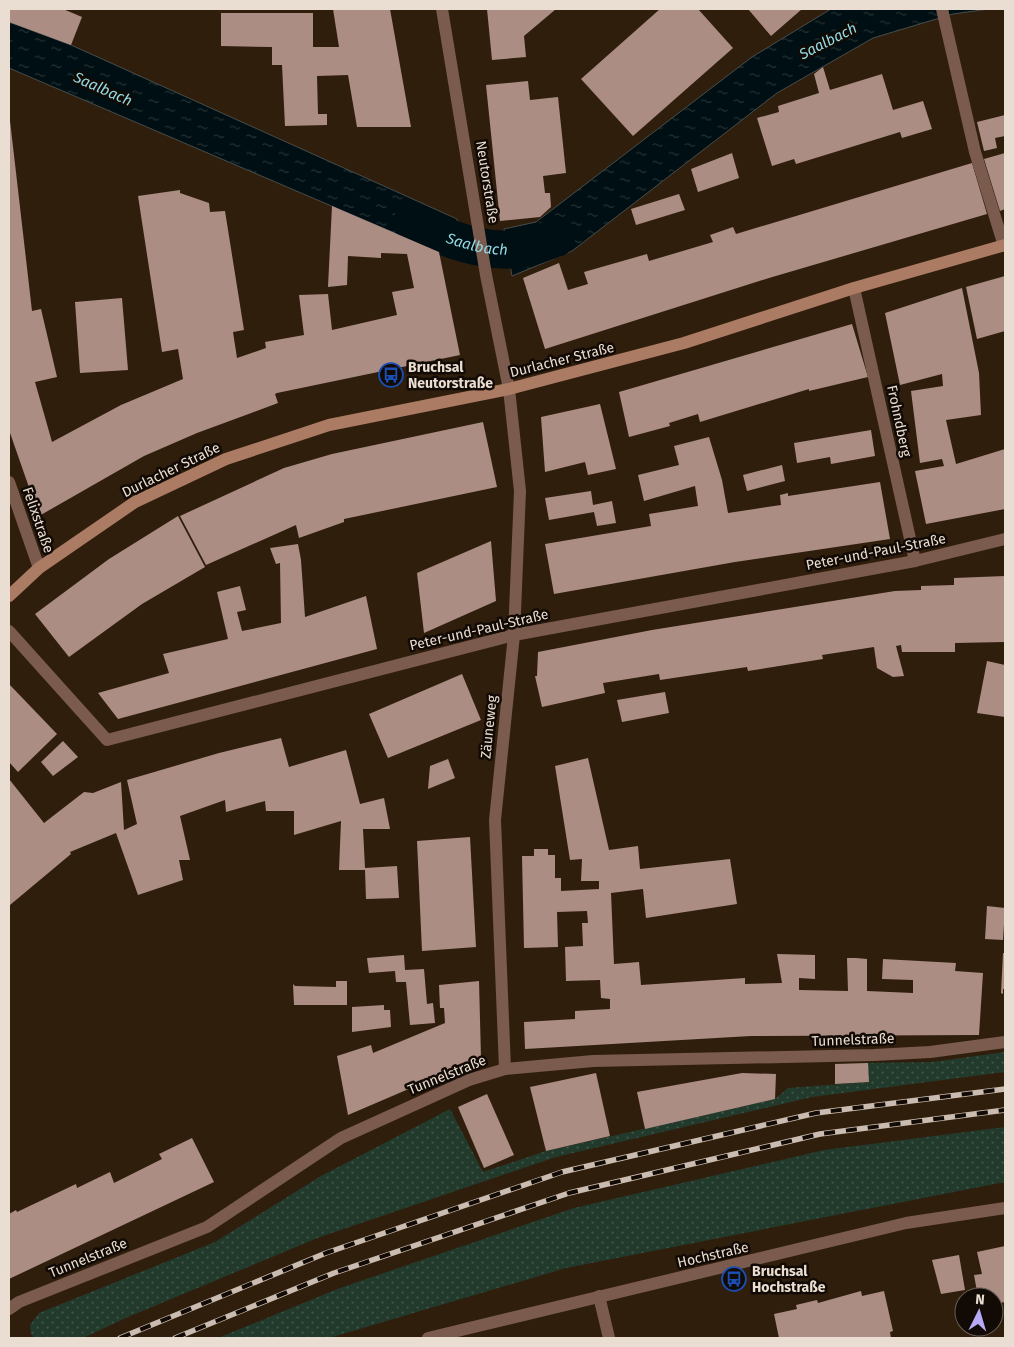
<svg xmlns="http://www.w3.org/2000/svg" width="1014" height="1347" viewBox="0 0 1014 1347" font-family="'Fira Sans',sans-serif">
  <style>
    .grass { fill: url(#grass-dots) }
    .water { fill: url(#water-ripples); stroke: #464d4c }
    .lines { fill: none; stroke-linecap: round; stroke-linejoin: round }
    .canal { stroke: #000f13; stroke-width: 38 }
    .building { fill: #ac8d84 }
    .lane { stroke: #7a5b4d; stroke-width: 12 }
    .street { stroke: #7a5b4d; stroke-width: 12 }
    .secondary { stroke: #ab7b64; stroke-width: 12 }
    .rail-casing { stroke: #cabcb0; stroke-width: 5.5 }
    .rail { stroke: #120a04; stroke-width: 4; stroke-dasharray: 11; stroke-linecap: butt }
    .labels { text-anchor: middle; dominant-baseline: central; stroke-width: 5; stroke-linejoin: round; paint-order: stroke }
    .street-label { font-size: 14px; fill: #eaddd2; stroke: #120a04 }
    .poi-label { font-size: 14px; font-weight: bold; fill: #eaddd2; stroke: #120a04; text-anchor: start }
    .water-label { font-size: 15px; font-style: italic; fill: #93dae5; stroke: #120a04 }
  </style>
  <defs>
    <pattern id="grass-dots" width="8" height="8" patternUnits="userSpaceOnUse" patternTransform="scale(1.25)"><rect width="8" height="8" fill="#213a2c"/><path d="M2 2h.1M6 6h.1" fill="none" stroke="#41564a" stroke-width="1.8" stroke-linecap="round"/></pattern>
    <pattern id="water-ripples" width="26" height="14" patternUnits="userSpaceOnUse" patternTransform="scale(1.25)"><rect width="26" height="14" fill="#000f13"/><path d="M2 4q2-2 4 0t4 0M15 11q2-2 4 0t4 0" fill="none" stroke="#253234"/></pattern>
  </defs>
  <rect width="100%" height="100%" fill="#301e0d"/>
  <g class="grass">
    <polygon points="1005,1052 1005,1072 812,1097 556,1157 320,1237 128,1317 83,1338 34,1338 31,1334 30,1325 39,1313 215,1242 321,1176 450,1109 483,1172 546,1151 775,1099 788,1088 868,1082 868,1063 932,1062"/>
    <polygon points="1005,1127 1005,1182 566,1268 329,1338 218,1338 340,1288 574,1208 824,1150"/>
  </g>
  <g class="water">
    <polygon points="831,9 989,9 953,14 873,38 777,93 572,251 512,276 504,229 536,222 752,57"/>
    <polygon points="9,22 71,45 457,219 463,260 439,252 9,68"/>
  </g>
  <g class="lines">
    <path class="canal" id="s1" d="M412,223C447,239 487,255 526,248C536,246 546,241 556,238"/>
  </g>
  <g class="building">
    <polygon points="9,9 63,9 82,17 71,45 9,22"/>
    <polygon points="333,9 390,9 411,127 357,127 348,75 317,76 318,114 327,114 327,125 285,126 282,65 272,65 272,47 221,46 221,13 313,13 313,47 339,47"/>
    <polygon points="487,9 556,9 524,36 526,57 492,60"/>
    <polygon points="660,9 698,9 733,48 633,136 581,79"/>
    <polygon points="748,9 802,9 771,36"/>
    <polygon points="823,67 830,90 882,74 893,110 923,101 932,129 902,138 900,132 796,164 794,159 772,166 757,118 779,112 778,106 819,93 814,74"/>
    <polygon points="528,81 530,100 558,97 566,173 543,176 545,193 550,193 551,207 540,217 500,221 486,85"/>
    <polygon points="9,112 32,311 41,309 57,377 35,382 52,442 121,405 183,379 178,349 162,352 138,196 180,190 180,193 209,203 210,212 225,211 244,330 233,332 237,358 266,348 265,342 304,335 299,295 328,294 332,330 397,315 392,292 414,288 407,254 381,253 381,258 348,256 347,285 328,287 332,206 439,252 460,355 277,393 275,394 278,403 197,433 144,456 39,516 9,430"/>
    <polygon points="1005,115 1005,136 995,138 997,148 984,151 977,122"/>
    <polygon points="732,153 739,178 698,192 691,169"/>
    <polygon points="1005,153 1005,209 1000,211 984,159"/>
    <polygon points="972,163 987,214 769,278 545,349 523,278 559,263 568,290 588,284 584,272 647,254 649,261 713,242 710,235 733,227 736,234"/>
    <polygon points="679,194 685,210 636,225 631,209"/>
    <polygon points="1005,276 1005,331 977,339 966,287"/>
    <polygon points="962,288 979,373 981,415 946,420 956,464 1005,449 1005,509 926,524 915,471 944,466 942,459 920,463 911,391 943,386 942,374 900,385 885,313"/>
    <polygon points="122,298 128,370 80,373 75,302"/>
    <polygon points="852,324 868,377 809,391 809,389 700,422 698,414 669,423 670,426 629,437 619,392"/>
    <polygon points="600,404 616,469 588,475 585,462 545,472 541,417"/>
    <polygon points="483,422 497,487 344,519 344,522 299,538 296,525 206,565 180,516 284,468 332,454"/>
    <polygon points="871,430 875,456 831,464 830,457 797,463 794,443"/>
    <polygon points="709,437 722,480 728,513 781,505 780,495 788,493 788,496 880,482 890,539 735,562 554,594 545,544 651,526 649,514 698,506 695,486 644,501 638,475 679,465 674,446"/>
    <polygon points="782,465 785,481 747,491 743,475"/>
    <polygon points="591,491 593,505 612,501 616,523 597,526 594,512 549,520 545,498"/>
    <polygon points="178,516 205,567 142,604 69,657 35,614 109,559"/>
    <polygon points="491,541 496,601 424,633 417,573"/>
    <polygon points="298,544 301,560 305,617 366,596 377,649 118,719 98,693 169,673 163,654 228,639 217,592 240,586 246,610 237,612 242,631 281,623 280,563 276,564 270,548"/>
    <polygon points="1005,576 1005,642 955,643 955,652 902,652 901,645 896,646 904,676 893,677 877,668 874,647 822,655 823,659 748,671 747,667 660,680 659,674 603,683 605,693 542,707 535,676 537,676 538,652 652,630 895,591 921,590 921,586 954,585 954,578"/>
    <polygon points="987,661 1005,665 1005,717 977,713"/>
    <polygon points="462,674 481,720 388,758 369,714"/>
    <polygon points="9,684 57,734 18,772 9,762"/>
    <polygon points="665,692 669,713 622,722 617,700"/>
    <polygon points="281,738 289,767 346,750 360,804 384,798 390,829 363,829 365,868 397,866 399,898 366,899 365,870 339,870 341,821 294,835 294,811 266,811 265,801 226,812 225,800 180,816 190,860 179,860 183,880 138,895 116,833 70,852 71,854 10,905 9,903 9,779 44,823 84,792 93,793 121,782 124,830 137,824 127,780 219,753"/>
    <polygon points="63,741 78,757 53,776 41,762"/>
    <polygon points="588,758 609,850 638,846 640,869 730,859 737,904 646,918 643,889 611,893 614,964 639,962 641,985 745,978 745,984 782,983 777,954 815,955 815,979 799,978 799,990 848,991 847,958 856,958 867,959 867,991 913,993 913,980 882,979 883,959 956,963 955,971 983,973 979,1035 751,1036 525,1049 524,1022 575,1019 575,1011 610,1009 610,999 601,998 600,980 566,981 565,947 583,946 582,923 588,923 587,911 557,912 558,947 524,948 522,856 534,856 534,849 548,849 548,855 555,855 555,878 561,878 561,891 599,889 599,881 581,881 582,859 570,860 555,766"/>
    <polygon points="448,759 455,778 428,789 430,766"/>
    <polygon points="470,837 476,947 422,951 417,841"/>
    <polygon points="987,906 1005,908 1003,940 985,939"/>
    <polygon points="1003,953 1005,953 1005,989 1003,989 1003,994 1001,993"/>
    <polygon points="404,955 405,970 424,969 427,1004 433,1003 435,1023 410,1025 406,982 396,982 395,971 369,973 367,958"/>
    <polygon points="336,981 347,981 347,1005 294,1005 293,984 295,986 336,987"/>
    <polygon points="479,981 481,1058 348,1115 337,1056 371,1045 373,1053 445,1023 444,1008 440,1008 439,985"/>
    <polygon points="384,1005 384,1010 390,1010 391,1027 352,1032 352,1007"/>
    <polygon points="868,1063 869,1082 835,1084 835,1064"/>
    <polygon points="596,1073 610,1136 546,1151 530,1087"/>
    <polygon points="742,1073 776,1074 775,1099 645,1129 637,1092"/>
    <polygon points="487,1094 514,1155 484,1168 458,1107"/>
    <polygon points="192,1138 214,1182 9,1279 9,1214 16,1210 17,1212 76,1184 77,1188 110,1172 114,1183 162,1159 159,1154"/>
    <polygon points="1005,1246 1005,1302 994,1304 994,1297 978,1297 974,1275 982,1274 977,1252"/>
    <polygon points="959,1255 965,1290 941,1294 932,1260"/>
    <polygon points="861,1291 862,1296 884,1291 893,1331 890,1332 891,1338 779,1338 774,1314 797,1309 796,1305 817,1300 818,1303"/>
  </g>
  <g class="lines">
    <g class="lane">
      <polyline points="942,9 975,152 1004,246"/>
      <polyline points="9,482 39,568"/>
    </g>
    <g class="street">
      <polyline points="442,9 486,275 509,389 520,491 514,635 495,820 505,1069"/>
      <polyline points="854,288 915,561"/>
      <polyline points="9,631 107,740 514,635 915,561 1005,539"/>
      <polyline points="599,1296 609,1338"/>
      <polyline points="9,1309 19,1302 207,1227 341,1138 469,1080 505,1069 593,1061 874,1055 930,1052 1005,1042"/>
      <polyline points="428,1338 906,1223 1005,1208"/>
    </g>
    <polyline class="secondary" points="9,596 39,568 135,502 226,459 329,425 509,389 684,343 854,288 1005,245"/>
    <g class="rail-casing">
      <g id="rail">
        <polyline points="120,1338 326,1253 562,1172 816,1113 1005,1089"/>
        <polyline points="175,1338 334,1273 569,1193 820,1134 1005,1110"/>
      </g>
    </g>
    <use href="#rail" class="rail"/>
  </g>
  <defs>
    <g id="bus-ring" transform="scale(1.25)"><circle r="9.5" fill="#120a04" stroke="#1a4fb4" stroke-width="1.5"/><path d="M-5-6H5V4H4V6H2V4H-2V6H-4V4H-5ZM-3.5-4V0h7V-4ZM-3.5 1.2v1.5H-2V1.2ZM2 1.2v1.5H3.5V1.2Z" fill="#1a4fb4"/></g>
  </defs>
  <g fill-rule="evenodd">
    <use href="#bus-ring" x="391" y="375"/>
    <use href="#bus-ring" x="734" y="1279"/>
  </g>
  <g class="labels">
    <g class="street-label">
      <text transform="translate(487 182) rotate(81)">Neutorstraße</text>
      <text transform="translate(562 360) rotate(-14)">Durlacher Straße</text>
      <text transform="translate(899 421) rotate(78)">Frohndberg</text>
      <text transform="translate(171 470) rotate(-26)">Durlacher Straße</text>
      <text transform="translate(38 520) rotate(71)">Felixstraße</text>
      <text transform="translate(876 552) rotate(-11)">Peter-und-Paul-Straße</text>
      <text transform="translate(479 630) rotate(-13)">Peter-und-Paul-Straße</text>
      <text transform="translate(489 727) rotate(-84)">Zäuneweg</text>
      <text transform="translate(853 1040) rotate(-2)">Tunnelstraße</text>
      <text transform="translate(447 1075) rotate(-22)">Tunnelstraße</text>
      <text transform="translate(713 1255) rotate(-13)">Hochstraße</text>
      <text transform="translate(88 1258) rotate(-22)">Tunnelstraße</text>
    </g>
    <g class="poi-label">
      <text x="408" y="367">Bruchsal<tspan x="408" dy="16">Neutorstraße</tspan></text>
      <text x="752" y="1271">Bruchsal<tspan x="752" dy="16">Hochstraße</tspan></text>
    </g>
    <g class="water-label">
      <text transform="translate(828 41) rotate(-27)">Saalbach</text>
      <text transform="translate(103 89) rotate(24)">Saalbach</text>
      <text stroke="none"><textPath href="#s1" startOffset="69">Saalbach</textPath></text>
    </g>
  </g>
  <rect width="1014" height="1347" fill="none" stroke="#eaddd2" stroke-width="20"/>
  <g transform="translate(979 1312) rotate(5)"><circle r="24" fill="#120a04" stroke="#685e56"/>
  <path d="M0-4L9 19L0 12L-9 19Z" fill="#b7abf8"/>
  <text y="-8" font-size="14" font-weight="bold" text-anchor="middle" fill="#eaddd2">N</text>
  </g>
</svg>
